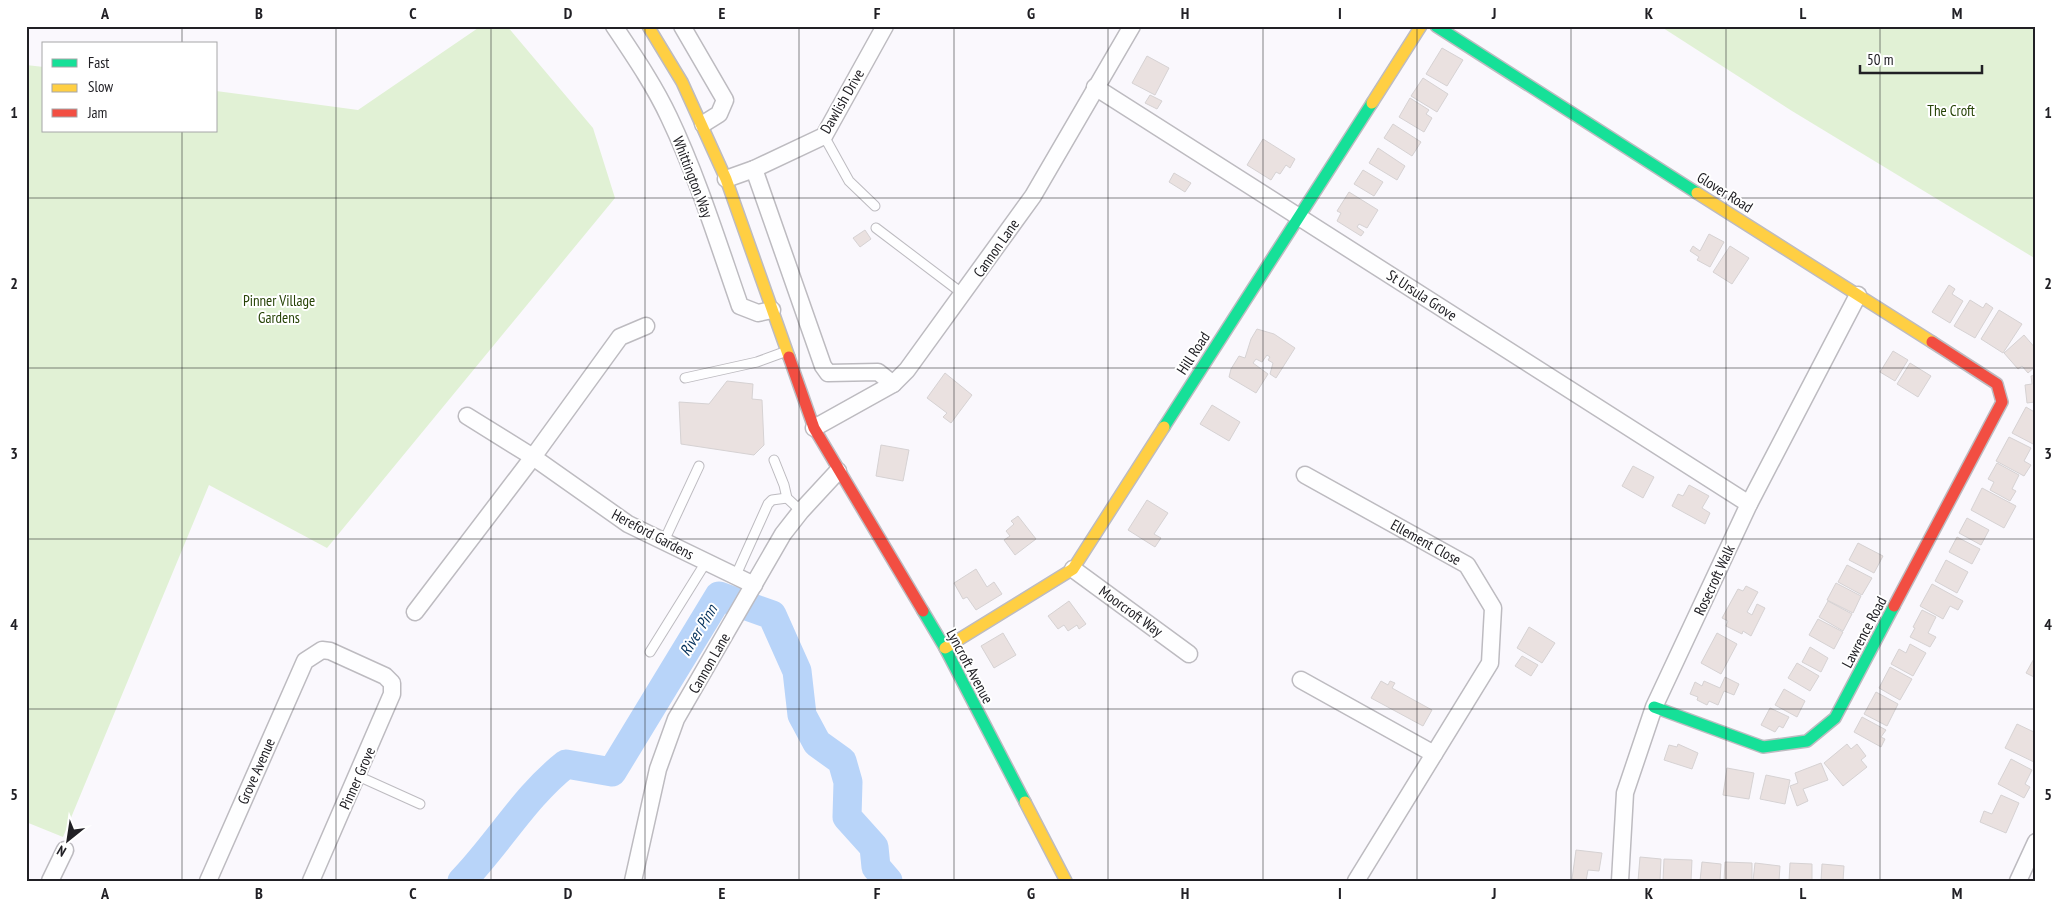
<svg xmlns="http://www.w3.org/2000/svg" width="2062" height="907" viewBox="0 0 2062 907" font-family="'PT Sans Narrow',sans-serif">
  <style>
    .green { fill: #e1f1d5 }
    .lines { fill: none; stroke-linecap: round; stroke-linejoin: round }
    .river { stroke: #b8d4f9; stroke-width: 29 }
    .building { fill: #eae1e0; stroke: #d6d2d3 }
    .lane-casing { stroke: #bdbbc0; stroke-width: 11 }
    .street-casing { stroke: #bdbbc0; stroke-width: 19 }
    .fast-casing { stroke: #bdbbc0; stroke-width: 14 }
    .slow-casing { stroke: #bdbbc0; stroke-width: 14 }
    .jam-casing { stroke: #bdbbc0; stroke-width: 14 }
    .lane { stroke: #fefeff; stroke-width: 9 }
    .street { stroke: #fefeff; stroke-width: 16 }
    .fast { stroke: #16e098; stroke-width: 11 }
    .slow { stroke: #ffcf43; stroke-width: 11 }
    .jam { stroke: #f24e42; stroke-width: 11 }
    .grid { fill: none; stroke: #212025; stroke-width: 1; stroke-opacity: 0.55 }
    .labels { text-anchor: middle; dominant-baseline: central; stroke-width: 4; stroke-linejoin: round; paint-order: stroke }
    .street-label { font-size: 15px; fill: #212025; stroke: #fff }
    .park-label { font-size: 15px; fill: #274307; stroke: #fff }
    .water-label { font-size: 16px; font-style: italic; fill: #022f5a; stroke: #fff }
    .neatline { fill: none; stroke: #212025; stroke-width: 2 }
    .grid-label { font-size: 16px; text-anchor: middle; font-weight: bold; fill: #212025 }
  </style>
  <rect width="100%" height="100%" fill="#faf8fd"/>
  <g class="green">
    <polygon points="481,26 507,26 593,128 615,198 327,548 209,485 63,837 26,822 26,65 44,67 44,131 216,131 216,91 358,110"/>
    <polygon points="1660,26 2036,26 2036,259 1792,111"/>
  </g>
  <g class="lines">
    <path class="river" d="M462,881C498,844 525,796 566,764L612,772L719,596L772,615L797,671L802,715L817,743L842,761L848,782L847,817L874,847L876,867L888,881"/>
  </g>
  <g class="building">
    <polygon points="1442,48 1463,60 1447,86 1426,74"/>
    <polygon points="1147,56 1169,68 1155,95 1132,83"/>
    <polygon points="1423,78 1448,94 1437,112 1411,96"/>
    <polygon points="1150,95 1162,101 1157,109 1145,103"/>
    <polygon points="1410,98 1429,110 1426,114 1432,118 1424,132 1399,117"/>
    <polygon points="1393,124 1421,142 1412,156 1384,138"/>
    <polygon points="1263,139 1295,159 1290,168 1286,165 1280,174 1276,172 1271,180 1247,165"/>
    <polygon points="1378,148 1405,166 1397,180 1369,163"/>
    <polygon points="1363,170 1383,182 1374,196 1354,184"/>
    <polygon points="1174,173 1191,183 1185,192 1169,182"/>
    <polygon points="1349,192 1378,210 1367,228 1359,224 1357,227 1364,232 1361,236 1337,221 1341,213 1337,211"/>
    <polygon points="865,230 871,239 860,247 853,238"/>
    <polygon points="1709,234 1724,242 1710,267 1697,260 1699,257 1690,251 1693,246 1700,251"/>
    <polygon points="1730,246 1749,258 1732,284 1713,272"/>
    <polygon points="1949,285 1955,289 1952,294 1963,301 1950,323 1932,312"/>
    <polygon points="1970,300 1983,308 1986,303 1993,308 1975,338 1954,326"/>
    <polygon points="1999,310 2022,324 2003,353 1981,339"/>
    <polygon points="1257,329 1274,334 1295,348 1276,378 1270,374 1273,363 1268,360 1270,357 1267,355 1262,362 1256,359 1253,363 1268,374 1256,393 1229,377 1231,369 1239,356 1245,358 1251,339"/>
    <polygon points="2024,335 2036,349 2036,366 2028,373 2022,366 2018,369 2004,353"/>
    <polygon points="1893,351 1908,360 1895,381 1880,372"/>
    <polygon points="1910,363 1931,376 1918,397 1897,384"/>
    <polygon points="945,373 972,395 951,423 943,417 947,413 927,398"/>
    <polygon points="2036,375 2036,406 2035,402 2027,403 2025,385 2032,384 2031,376"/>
    <polygon points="727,381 753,384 752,399 762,400 764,445 754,455 681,444 679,402 709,404"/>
    <polygon points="1212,405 1240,422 1229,441 1200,424"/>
    <polygon points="2026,407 2036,413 2035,445 2012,433"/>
    <polygon points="2009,437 2031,448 2024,461 2031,465 2024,476 1996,461"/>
    <polygon points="881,445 909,450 903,481 876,476"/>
    <polygon points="1997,463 2019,475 2012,489 2016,491 2010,501 1990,490 1994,482 1988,479"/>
    <polygon points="1633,466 1654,477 1643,498 1622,486"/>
    <polygon points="1689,485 1709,496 1702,508 1710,513 1705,524 1672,506 1678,494 1683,496"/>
    <polygon points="1982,488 2016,506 2004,528 1971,510"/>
    <polygon points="1147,500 1168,513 1154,534 1161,538 1155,547 1128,530"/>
    <polygon points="1018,516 1036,539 1015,555 1004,540 1010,536 1006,531 1014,524 1011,521"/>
    <polygon points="1967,518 1989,530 1981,545 1959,533"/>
    <polygon points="1957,537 1980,549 1972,564 1949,552"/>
    <polygon points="1858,543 1883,556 1874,573 1849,560"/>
    <polygon points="1946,560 1968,572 1957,593 1935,581"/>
    <polygon points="1847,565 1872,578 1862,595 1838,582"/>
    <polygon points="976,569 987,587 994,582 1002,594 976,610 967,597 963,599 954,583"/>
    <polygon points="1836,583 1861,596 1853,613 1827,600"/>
    <polygon points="1932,584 1963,601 1958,610 1950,606 1943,619 1920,606"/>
    <polygon points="1746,586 1758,592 1747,612 1752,615 1757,604 1765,608 1751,636 1743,631 1742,634 1726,626 1728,621 1722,618 1738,589 1743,591"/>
    <polygon points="1069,601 1086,624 1079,629 1077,625 1068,631 1064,625 1058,629 1048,616"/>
    <polygon points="1828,601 1852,614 1843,631 1819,617"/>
    <polygon points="1922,610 1936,617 1928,633 1936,637 1930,647 1910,637 1915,628 1913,627"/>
    <polygon points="1818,619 1843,632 1834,649 1809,635"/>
    <polygon points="1529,627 1555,643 1542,663 1517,648"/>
    <polygon points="1003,633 1016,655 994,668 981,646"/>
    <polygon points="1717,633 1737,644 1721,674 1701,663"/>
    <polygon points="1910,644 1926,653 1913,676 1891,664 1899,649 1906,653"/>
    <polygon points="1810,647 1828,658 1821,672 1802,662"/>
    <polygon points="2036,655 2036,678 2026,673"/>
    <polygon points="1522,656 1538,665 1531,676 1515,666"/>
    <polygon points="1797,663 1819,676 1810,691 1788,678"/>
    <polygon points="1890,667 1912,679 1900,700 1879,688"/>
    <polygon points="1725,677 1739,684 1734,695 1724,691 1718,705 1709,701 1707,705 1697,700 1698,697 1690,694 1695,682 1702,686 1704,681 1720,688"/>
    <polygon points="1381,681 1388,685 1390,681 1395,683 1392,688 1432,710 1423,726 1371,698"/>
    <polygon points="1784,689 1805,701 1797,717 1775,705"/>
    <polygon points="1876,692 1898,704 1887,726 1864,714"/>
    <polygon points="1770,708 1789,717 1783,728 1779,726 1775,732 1761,725"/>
    <polygon points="1862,717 1886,730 1881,737 1885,739 1881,747 1854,732"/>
    <polygon points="2017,724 2036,733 2036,763 2005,748"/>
    <polygon points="1678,744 1698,753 1692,769 1664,760 1669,745 1677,747"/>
    <polygon points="1847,744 1851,749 1857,744 1866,756 1861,760 1867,767 1843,786 1824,763"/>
    <polygon points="2011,759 2032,770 2025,784 2030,787 2024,798 1998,784"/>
    <polygon points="1821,763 1828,780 1803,789 1808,801 1797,806 1790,786 1798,783 1795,773"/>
    <polygon points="1727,768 1754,773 1749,799 1723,795"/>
    <polygon points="1766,775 1790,780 1785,804 1760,799"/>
    <polygon points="2001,795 2019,803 2006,833 1980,822 1984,811 1992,814"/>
    <polygon points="1576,850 1602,853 1599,871 1588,870 1586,881 1572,879"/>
    <polygon points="1640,857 1661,859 1660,881 1638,881"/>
    <polygon points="1664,859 1692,860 1691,881 1663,881"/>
    <polygon points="1702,862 1721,864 1720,881 1700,881"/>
    <polygon points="1725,862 1752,863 1752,881 1724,881"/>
    <polygon points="1755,863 1780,866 1779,881 1753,881"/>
    <polygon points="1790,863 1812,864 1812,881 1789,881"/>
    <polygon points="1822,864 1844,866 1843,881 1821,881"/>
  </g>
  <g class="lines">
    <g class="lane-casing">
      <g id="lane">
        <polyline points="824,136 849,181 875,206"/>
        <polyline points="876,228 963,294"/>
        <polyline points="685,378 757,362 787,351"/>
        <polyline points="774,460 784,485 787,498 801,511"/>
        <polyline points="664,541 699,466"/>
        <polyline points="736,575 768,504 772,500 787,498"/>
        <polyline points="650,652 706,562"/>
        <polyline points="358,776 420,804"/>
      </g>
    </g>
    <g class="street-casing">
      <g id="street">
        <path d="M614,26C634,56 654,85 669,117C698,178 718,243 740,306L758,313L772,310"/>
        <polyline points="682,26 725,100 719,114 703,124"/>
        <polyline points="1095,87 1749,504"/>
        <polyline points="754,169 823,366 828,373 878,372 893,384"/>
        <polyline points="726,179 754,169 824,136 885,26"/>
        <polyline points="467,416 533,457 628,524 754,585"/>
        <polyline points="814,428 893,384 907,370 1033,196 1132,26"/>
        <polyline points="1305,475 1467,565 1493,608 1490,663 1356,881"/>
        <polyline points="1073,569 1189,654"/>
        <polyline points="415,612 533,457 620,337 646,326"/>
        <polyline points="1301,680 1434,754"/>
        <polyline points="50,881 65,850"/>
        <polyline points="208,881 305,661 322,650 330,651 385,676 392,683 392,694 311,881"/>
        <polyline points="633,881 658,769 676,719 783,534 801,511 838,471"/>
        <polyline points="1620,881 1625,793 1654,707 1749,504 1858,295"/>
        <polyline points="2018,881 2036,842"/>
      </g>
    </g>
    <g class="fast-casing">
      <g id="fast">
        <polyline points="1436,26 1697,193"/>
        <polyline points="1164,427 1372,103"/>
        <polyline points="923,611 945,648 1025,802"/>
        <polyline points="1654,707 1763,747 1807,741 1835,718 1894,606"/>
      </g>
    </g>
    <g class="slow-casing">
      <g id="slow">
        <polyline points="648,26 682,82 726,179 789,357"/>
        <polyline points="1372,103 1421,26"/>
        <polyline points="1697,193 1932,342"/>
        <polyline points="945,648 1073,569 1164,427"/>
        <polyline points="1025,802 1066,881"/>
      </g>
    </g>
    <g class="jam-casing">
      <g id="jam">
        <polyline points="789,357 814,428 923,611"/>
        <polyline points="1894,606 2002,402 1997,384 1932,342"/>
      </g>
    </g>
    <use href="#lane" class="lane"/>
    <use href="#street" class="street"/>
    <use href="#fast" class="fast"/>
    <use href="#slow" class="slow"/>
    <use href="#jam" class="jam"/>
  </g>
  <path class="grid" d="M182,26V44M336,26V881M491,26V881M645,26V881M799,26V881M954,26V881M1108,26V881M1263,26V881M1417,26V881M1571,26V881M1726,26V881M1880,26V881M182,131V881M26,198H2036M26,368H2036M26,539H2036M26,709H2036"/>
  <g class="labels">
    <g class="street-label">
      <text transform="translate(842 101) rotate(-60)">Dawlish Drive</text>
      <text transform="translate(693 177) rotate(69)">Whittington Way</text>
      <text transform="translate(1725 192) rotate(32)">Glover Road</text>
      <text transform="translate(996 248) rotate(-55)">Cannon Lane</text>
      <text transform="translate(1422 295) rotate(33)">St Ursula Grove</text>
      <text transform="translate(1193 353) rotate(-57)">Hill Road</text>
      <text transform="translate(653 534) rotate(28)">Hereford Gardens</text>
      <text transform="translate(1426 542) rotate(29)">Ellement Close</text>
      <text transform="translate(1714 580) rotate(-65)">Rosecroft Walk</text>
      <text transform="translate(1131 611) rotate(36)">Moorcroft Way</text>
      <text transform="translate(1864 632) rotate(-62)">Lawrence Road</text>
      <text transform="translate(709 663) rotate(-60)">Cannon Lane</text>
      <text transform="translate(970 666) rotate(62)">Lyncroft Avenue</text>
      <text transform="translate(256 771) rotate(-66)">Grove Avenue</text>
      <text transform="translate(357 778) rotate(-66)">Pinner Grove</text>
    </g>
    <g class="park-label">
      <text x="1951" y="110">The Croft</text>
      <text x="279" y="300">Pinner Village<tspan x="279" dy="17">Gardens</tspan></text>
    </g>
    <g class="water-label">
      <text transform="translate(698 630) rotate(-59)">River Pinn</text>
    </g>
  </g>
  <rect width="2062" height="907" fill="none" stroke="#ffffff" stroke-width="55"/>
  <rect x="42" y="42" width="175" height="90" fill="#ffffff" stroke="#a6a6a8"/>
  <rect x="52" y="59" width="25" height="8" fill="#16e098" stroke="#a6a6a8"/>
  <text x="88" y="68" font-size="15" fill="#212025">Fast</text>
  <rect x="52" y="84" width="25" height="8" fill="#ffcf43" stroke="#a6a6a8"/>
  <text x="88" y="92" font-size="15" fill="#212025">Slow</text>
  <rect x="52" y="109" width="25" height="8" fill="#f24e42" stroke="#a6a6a8"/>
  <text x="88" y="118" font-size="15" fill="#212025">Jam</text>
  <g transform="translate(68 840) rotate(210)" stroke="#ffffff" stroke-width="4" paint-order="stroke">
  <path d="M0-4L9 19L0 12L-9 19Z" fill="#212025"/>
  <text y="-8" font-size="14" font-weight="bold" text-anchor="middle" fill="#212025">N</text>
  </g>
  <path d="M1860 65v8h122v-8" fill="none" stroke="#212025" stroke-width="2.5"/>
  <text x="1867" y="65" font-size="15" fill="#212025" stroke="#ffffff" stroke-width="4" paint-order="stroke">50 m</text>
  <rect x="28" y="28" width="2006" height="852" class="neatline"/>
  <g class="grid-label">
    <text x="105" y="19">A</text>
    <text x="259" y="19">B</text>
    <text x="413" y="19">C</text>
    <text x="568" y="19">D</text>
    <text x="722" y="19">E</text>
    <text x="877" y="19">F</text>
    <text x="1031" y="19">G</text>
    <text x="1185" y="19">H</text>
    <text x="1340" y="19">I</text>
    <text x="1494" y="19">J</text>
    <text x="1649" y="19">K</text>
    <text x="1803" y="19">L</text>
    <text x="1957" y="19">M</text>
    <text x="14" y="118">1</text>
    <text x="2048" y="118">1</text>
    <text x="14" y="289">2</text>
    <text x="2048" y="289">2</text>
    <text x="14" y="459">3</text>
    <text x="2048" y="459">3</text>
    <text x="14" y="630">4</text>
    <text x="2048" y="630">4</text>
    <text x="14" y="800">5</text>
    <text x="2048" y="800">5</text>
    <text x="105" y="899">A</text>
    <text x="259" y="899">B</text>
    <text x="413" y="899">C</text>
    <text x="568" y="899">D</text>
    <text x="722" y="899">E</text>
    <text x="877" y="899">F</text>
    <text x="1031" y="899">G</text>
    <text x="1185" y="899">H</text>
    <text x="1340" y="899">I</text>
    <text x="1494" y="899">J</text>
    <text x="1649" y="899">K</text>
    <text x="1803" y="899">L</text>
    <text x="1957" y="899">M</text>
  </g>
</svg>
